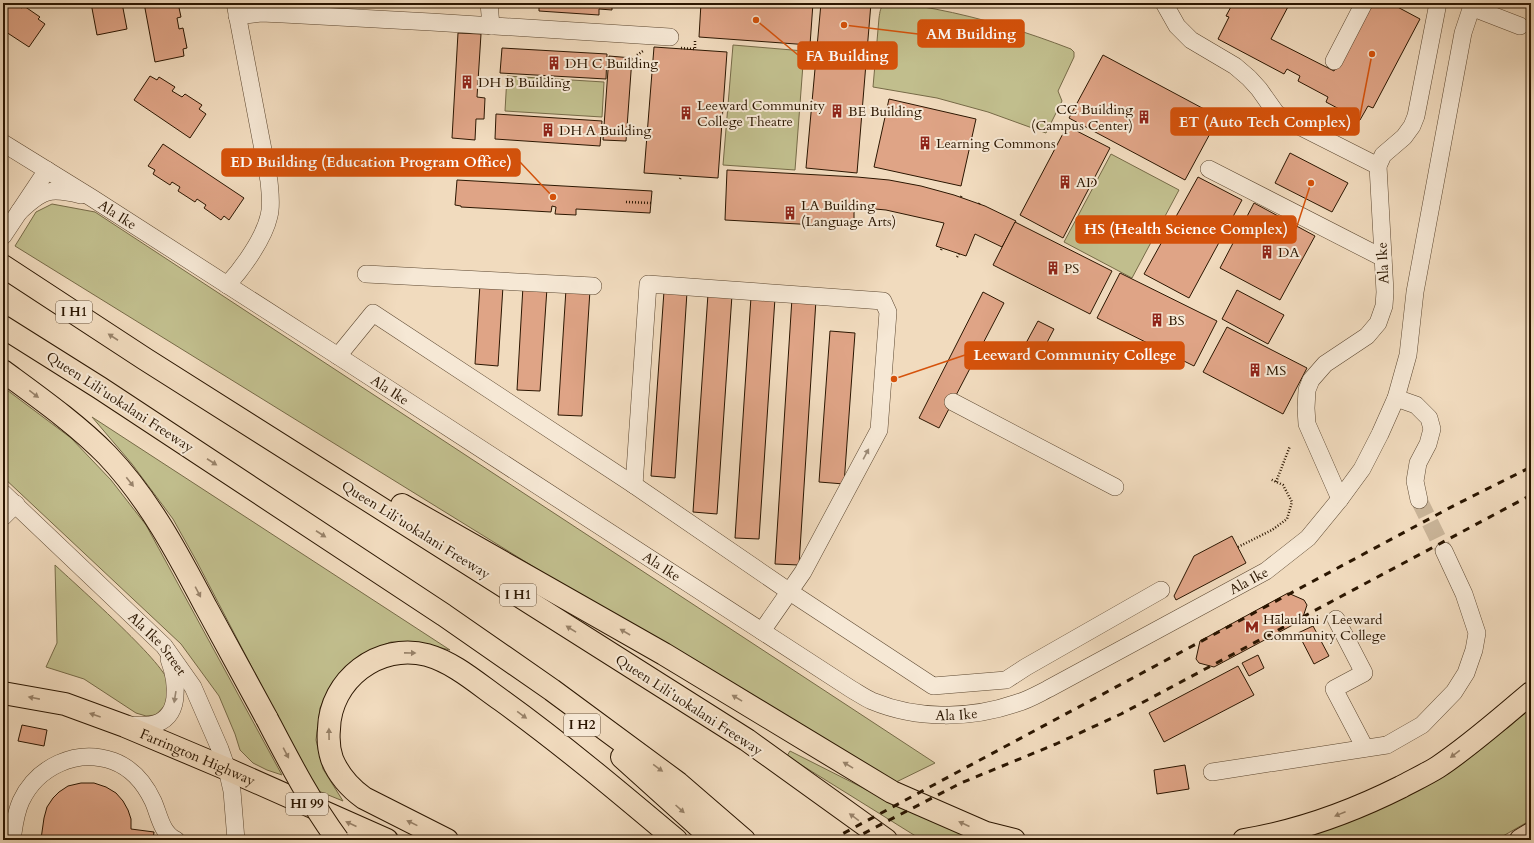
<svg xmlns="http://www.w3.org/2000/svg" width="1534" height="843" viewBox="0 0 1534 843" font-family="Cardo,serif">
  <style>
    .green { fill: #c1be8d; stroke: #766a47 }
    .building { fill: #dfa486; stroke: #2b1601 }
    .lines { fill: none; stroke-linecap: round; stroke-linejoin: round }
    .minor-tunnel { stroke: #c9b498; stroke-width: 17; stroke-dasharray: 17 8; stroke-linecap: butt }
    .minor-casing { stroke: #5c4730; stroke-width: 18 }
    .major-casing { stroke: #2b1601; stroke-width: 24 }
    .highway-casing { stroke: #2b1601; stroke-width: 24 }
    .path { stroke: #2b1601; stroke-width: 2.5; stroke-dasharray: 1 2; stroke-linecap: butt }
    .minor { stroke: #f6e8d5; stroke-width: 17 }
    .major { stroke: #f1dbbe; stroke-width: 22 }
    .highway { stroke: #f1dbbe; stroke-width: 22 }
    .rail { stroke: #2b1601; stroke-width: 3; stroke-dasharray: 7 7; stroke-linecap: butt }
    .highway-bridge-casing { stroke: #2b1601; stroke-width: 24; stroke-linecap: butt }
    .highway-bridge { stroke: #f1dbbe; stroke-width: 22 }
    .oneway { fill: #988269 }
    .oneway2 { fill: #9b8a76 }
    .labels { text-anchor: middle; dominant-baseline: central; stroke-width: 4; stroke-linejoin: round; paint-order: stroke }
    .shield { fill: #f6e8d5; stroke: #685541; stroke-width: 1 }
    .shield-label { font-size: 13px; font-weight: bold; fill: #2b1601 }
    .poi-label { font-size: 14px; fill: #2b1601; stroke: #f6e8d5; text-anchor: start }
    .street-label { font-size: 14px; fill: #2b1601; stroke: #f6e8d5 }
    .leader { fill: none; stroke: #d5520b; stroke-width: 1.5 }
    .callout-dot { fill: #d5520b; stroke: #f6e8d5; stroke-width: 1.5 }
    .callout { fill: #d5520b; stroke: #d5520b; stroke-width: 1.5 }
    .callout-label { font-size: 15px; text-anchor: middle; font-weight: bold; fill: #fff }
  </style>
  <rect width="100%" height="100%" fill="#f1dbbe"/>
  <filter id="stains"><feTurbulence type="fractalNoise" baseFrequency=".005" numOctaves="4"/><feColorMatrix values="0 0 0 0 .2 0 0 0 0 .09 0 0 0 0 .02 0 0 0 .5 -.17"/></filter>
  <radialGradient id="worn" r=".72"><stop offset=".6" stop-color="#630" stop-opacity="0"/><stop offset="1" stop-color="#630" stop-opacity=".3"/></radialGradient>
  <g class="green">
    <path d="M886,3C902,3 918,6 935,9C982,18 1027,32 1071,49L1074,52V57L1058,91L1062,101L1046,133L988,112L937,98L873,87L879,18C880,12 880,6 886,3Z"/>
    <polygon points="733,45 804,51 795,170 723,165"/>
    <polygon points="507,76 604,82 602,117 505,111"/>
    <polygon points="1111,154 1179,190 1132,278 1064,242"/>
    <polygon points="52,204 95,212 935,763 888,786 15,246 36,212"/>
    <polygon points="3,387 71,438 111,480 146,525 282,775 267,770 253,763 240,750 235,734 219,696 181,644 3,477"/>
    <polygon points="92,417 450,650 421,643 391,642 362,654 333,682 320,708 316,740 323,769 343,801 316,790 197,562 173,519 132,464"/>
    <path d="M55,565C74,583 164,662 168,682C169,688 167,697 167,703L156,715L146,716L136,713L84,679L46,667L57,643Z"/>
    <polygon points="1531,708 1531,820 1496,840 1280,840 1480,746 1509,727"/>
    <polygon points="790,751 883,798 986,840 922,840 787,756"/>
  </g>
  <g class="building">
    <polygon points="3,3 19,3 18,6 22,8 24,6 40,17 38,19 45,24 29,47 3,30"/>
    <polygon points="91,3 122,3 127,29 97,35"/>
    <polygon points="144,3 178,3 181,17 177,18 179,29 183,28 187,48 183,49 184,56 155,62"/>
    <polygon points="539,3 612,3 612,10 599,9 599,15 539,11"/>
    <polygon points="701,3 813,3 810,45 699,37"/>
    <polygon points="821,3 871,3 867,51 817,47"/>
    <polygon points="1233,3 1290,3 1271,39 1334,71 1370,3 1390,3 1420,19 1373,108 1368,106 1360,120 1326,102 1328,97 1298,81 1300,76 1287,69 1284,74 1218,39 1229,17 1226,16"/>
    <polygon points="458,33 481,34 477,97 485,98 484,119 476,119 475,140 452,138"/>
    <polygon points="654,47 727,52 718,178 644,173"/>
    <polygon points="817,47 867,51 857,173 806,168"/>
    <polygon points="502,48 607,54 606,79 500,73"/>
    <polygon points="1103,55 1219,117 1185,180 1069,118"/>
    <polygon points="609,56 632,58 626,141 603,140"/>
    <polygon points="150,76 157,80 159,77 175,87 172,91 182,97 185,94 202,105 199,109 206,114 190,138 134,100"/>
    <polygon points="889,99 976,119 961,186 874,167"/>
    <polygon points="496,114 602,121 600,146 495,139"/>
    <polygon points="1067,126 1110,148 1063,238 1020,215"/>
    <polygon points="163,144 244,198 229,220 224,216 221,220 204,208 206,205 197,199 195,202 178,191 180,187 172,182 170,185 153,174 155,170 148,166"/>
    <polygon points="1290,153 1348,183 1332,212 1275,183"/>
    <polygon points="727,170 857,177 889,180 921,186 954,195 985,206 1016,221 1002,247 975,234 966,256 936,246 944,223 886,210 854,207 854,227 725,220"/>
    <polygon points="1198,177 1242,200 1189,298 1144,274"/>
    <polygon points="457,180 652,191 650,213 576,209 576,215 555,214 556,207 552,206 551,212 461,207 461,206 455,205"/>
    <polygon points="1254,203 1315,236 1280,300 1220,268"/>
    <polygon points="1015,222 1112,271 1090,314 993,265"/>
    <polygon points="1120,273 1217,321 1194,366 1097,318"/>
    <polygon points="480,284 503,286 498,366 475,364"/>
    <polygon points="523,286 547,288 540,391 517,390"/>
    <polygon points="566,289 590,290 582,416 558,415"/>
    <polygon points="1237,290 1284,315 1268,344 1222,319"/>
    <polygon points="664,291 687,292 675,478 651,476"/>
    <polygon points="983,292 1004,303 939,428 919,418"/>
    <polygon points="708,294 732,295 717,514 693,512"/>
    <polygon points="751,297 775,298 759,539 735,538"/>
    <polygon points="792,298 816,300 799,565 775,564"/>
    <polygon points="1038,321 1054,329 1042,352 1026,343"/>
    <polygon points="1227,327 1307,368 1283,414 1203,372"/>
    <polygon points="830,331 855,333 844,484 819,482"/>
    <polygon points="1232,536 1246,563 1176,600 1174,596 1194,556"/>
    <polygon points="1288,593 1304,600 1307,605 1302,620 1214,667 1199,663 1196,659 1200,641"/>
    <polygon points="1313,626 1329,656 1314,664 1298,633"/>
    <polygon points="1258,655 1264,668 1249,676 1242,663"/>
    <polygon points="1238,666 1254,695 1164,742 1149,713"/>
    <polygon points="22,725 47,730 44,746 18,741"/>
    <polygon points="1185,765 1189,789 1157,794 1154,770"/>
    <polygon points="81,783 94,783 106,787 116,793 123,801 128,810 131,819 131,829 154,832 153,840 41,839 44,818 47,807 53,798 59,792 68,786"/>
  </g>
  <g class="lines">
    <polyline class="minor-tunnel" points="1419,500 1444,551"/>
    <g class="minor-casing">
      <g id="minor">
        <polyline points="489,3 491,26"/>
        <polyline points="1164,3 1177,26 1191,40 1235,66 1249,78 1259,89 1276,113 1285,119 1378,166"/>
        <polyline points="1471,7 1520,26"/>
        <polyline points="237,16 261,13 283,14 431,22 670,37"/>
        <polyline points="1334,61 1364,3"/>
        <path id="s1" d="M3,143L92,198L338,356L851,689C858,693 865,698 872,701C918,720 971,719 1017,703C1028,700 1038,694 1048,689L1266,571L1308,538L1340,499L1362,469L1380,434L1396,398L1408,355L1415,292L1463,33L1473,3"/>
        <polyline points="1209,169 1383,258"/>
        <path d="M19,212C42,190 49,187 81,195"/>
        <polyline points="3,236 47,170"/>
        <polyline points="366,274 593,286"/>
        <path d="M227,285C243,268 264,238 269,216C272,205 270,192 269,181L235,3"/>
        <polyline points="338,356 373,313 634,485 790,592 933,686 1006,680 1026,667 1161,590"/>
        <polyline points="1396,398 1416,405 1429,418 1432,429 1428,444 1418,463 1415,481 1419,500"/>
        <polyline points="953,402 1115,487"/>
        <polyline points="634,485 648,284 883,301 888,312 879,430 803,572 762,631"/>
        <path id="s2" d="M3,493L164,646L193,687L220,749L227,769L232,791L236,840"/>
        <polyline points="1340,499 1307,424 1306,408 1307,390 1311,380 1325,364 1367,336 1378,323 1384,306 1385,292 1378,166 1383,155 1404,137 1412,126 1416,116 1438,3"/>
        <polyline points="3,517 16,504"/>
        <polyline points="1336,619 1364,673 1334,689 1365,748"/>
        <path d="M128,725C135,725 143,726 150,725C183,720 177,681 169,659"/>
        <polyline points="1212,772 1387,745 1422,725 1454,692 1466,673 1474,650 1477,633 1464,594 1444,551"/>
        <path d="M12,840C14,827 15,814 21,801C37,767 76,748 113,761C132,768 145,784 153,801C159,814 161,833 176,840"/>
      </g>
    </g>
    <g class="major-casing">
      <g id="major">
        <path id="s3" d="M3,693L65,704L125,726L227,769L387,840"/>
        <polyline points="1521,840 1531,834"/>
      </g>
    </g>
    <g class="highway-casing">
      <g id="highway">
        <polyline points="3,266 145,359 747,740 886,840"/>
        <polyline points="3,327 100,388 444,615 552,690 678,783 744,840"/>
        <path d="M3,371C37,396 78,425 107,455C149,499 178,554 206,607C226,644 247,682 267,719"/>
        <polyline points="402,505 664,654 892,792 986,833 1014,840"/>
        <polyline points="622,757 714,840"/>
        <path d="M447,840L364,798C350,788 339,776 332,759C329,750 328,739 329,729C330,680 379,642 427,655C455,663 478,684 501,700C562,744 619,792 676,840"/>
        <path d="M1244,840C1299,831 1351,812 1401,787C1414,780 1427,774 1438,767C1471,745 1501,718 1531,693"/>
      </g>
    </g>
    <g class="path">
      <polyline points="681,48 695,49 695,41"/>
      <polyline points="637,55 643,51"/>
      <polyline points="680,179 681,177"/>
      <polyline points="961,197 962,195"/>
      <polyline points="626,202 651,203"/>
      <polyline points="979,204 980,202"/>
      <polyline points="941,250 942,248"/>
      <polyline points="957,257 959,254"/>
      <polyline points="1276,482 1290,446"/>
      <polyline points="1238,547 1272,530 1287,519 1292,502 1283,485 1270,479"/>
    </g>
    <use href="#minor" class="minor"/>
    <use href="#major" class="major"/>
    <use href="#highway" class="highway"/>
    <g class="rail">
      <polyline points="831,840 1455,505 1531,467"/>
      <polyline points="851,840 961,783 1056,744 1121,714 1531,495"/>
    </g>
    <g class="highway-bridge-casing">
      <path id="highway-bridge" d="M267,719C289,761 310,802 338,840"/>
    </g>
    <use href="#highway-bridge" class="highway-bridge"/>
  </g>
  <defs><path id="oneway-solid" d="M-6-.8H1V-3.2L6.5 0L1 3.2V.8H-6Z"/></defs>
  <g class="oneway">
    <use href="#oneway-solid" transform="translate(113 337) rotate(-147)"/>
    <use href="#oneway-solid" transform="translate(34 394) rotate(38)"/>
    <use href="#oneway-solid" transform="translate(212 462) rotate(33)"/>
    <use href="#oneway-solid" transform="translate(130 482) rotate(52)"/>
    <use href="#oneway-solid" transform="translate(321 534) rotate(33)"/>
    <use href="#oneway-solid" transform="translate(198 592) rotate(62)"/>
    <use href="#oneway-solid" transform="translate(571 629) rotate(-148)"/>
    <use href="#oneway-solid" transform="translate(625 632) rotate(-150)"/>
    <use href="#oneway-solid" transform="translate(410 653) rotate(1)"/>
    <use href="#oneway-solid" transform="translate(34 698) rotate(-169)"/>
    <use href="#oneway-solid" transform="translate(737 698) rotate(-149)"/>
    <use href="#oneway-solid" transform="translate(95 715) rotate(-161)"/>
    <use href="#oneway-solid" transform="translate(522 715) rotate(36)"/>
    <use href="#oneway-solid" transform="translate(329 734) rotate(-91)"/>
    <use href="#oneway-solid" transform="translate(286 753) rotate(62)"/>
    <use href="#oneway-solid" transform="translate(1455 754) rotate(143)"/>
    <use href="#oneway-solid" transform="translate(848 765) rotate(-149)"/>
    <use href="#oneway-solid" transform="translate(658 768) rotate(36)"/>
    <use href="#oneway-solid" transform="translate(680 809) rotate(42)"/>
    <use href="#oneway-solid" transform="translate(1340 814) rotate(158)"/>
    <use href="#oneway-solid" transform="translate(854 817) rotate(-144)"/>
    <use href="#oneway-solid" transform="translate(412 823) rotate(-154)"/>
    <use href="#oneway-solid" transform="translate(351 824) rotate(-156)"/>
    <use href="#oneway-solid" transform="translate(964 824) rotate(-156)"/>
  </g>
  <g class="oneway2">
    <use href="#oneway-solid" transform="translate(866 454) rotate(-62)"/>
    <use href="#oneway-solid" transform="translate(175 697) rotate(99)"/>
  </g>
  <defs>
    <g id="building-bare" transform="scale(1.08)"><path d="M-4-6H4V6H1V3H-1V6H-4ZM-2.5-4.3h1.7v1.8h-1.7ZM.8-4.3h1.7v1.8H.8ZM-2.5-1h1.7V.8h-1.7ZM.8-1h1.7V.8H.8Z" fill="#8f2418" stroke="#f6e8d5" stroke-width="2.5" paint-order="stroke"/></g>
    <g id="metro-bare" transform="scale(1.08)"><path d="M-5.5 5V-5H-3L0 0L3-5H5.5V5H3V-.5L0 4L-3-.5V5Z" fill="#8f2418" stroke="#f6e8d5" stroke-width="2.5" paint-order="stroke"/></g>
  </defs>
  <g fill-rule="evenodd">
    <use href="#building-bare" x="554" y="63"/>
    <use href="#building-bare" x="467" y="82"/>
    <use href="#building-bare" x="837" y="111"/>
    <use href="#building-bare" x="686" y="113"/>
    <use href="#building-bare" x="1144" y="117"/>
    <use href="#building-bare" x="548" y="130"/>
    <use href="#building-bare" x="925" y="143"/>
    <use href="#building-bare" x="1065" y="182"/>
    <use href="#building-bare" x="790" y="213"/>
    <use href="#building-bare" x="1267" y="252"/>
    <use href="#building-bare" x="1053" y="268"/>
    <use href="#building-bare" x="1157" y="320"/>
    <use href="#building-bare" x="1255" y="370"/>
    <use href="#metro-bare" x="1252" y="627"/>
  </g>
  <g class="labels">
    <g class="shield">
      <rect x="56" y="301" width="36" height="22" rx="3"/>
      <rect x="500" y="584" width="36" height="22" rx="3"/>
      <rect x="564" y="714" width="36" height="22" rx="3"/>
      <rect x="286" y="793" width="42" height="22" rx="3"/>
    </g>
    <g class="shield-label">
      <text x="74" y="312">I H1</text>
      <text x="518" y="595">I H1</text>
      <text x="582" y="725">I H2</text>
      <text x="307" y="804">HI 99</text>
    </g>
    <g class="poi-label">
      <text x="565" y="63">DH C Building</text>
      <text x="478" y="82">DH B Building</text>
      <text x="697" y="105">Leeward Community<tspan x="697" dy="16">College Theatre</tspan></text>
      <text x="1133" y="109" text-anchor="end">CC Building<tspan x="1133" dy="16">(Campus Center)</tspan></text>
      <text x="848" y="111">BE Building</text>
      <text x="559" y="130">DH A Building</text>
      <text x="936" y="143">Learning Commons</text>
      <text x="1076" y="182">AD</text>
      <text x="801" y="205">LA Building<tspan x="801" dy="16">(Language Arts)</tspan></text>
      <text x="1278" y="252">DA</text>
      <text x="1064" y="268">PS</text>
      <text x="1168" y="320">BS</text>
      <text x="1266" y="370">MS</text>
      <text x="1263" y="619">Hālaulani / Leeward<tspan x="1263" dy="16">Community College</tspan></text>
    </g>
    <g class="street-label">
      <text stroke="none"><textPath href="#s1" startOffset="135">Ala Ike</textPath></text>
      <text transform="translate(1383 263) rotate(-93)">Ala Ike</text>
      <text stroke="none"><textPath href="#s1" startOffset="459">Ala Ike</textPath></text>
      <text transform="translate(120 402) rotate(33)">Queen Liliʻuokalani Freeway</text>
      <text transform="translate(416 530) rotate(32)">Queen Liliʻuokalani Freeway</text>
      <text stroke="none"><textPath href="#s1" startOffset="783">Ala Ike</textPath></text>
      <text stroke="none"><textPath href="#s1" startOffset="1443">Ala Ike</textPath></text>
      <text stroke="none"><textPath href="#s2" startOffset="216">Ala Ike Street</textPath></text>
      <text transform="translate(689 705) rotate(33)">Queen Liliʻuokalani Freeway</text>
      <text stroke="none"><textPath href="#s1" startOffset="1119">Ala Ike</textPath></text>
      <text stroke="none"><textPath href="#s3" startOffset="206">Farrington Highway</textPath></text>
    </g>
  </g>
  <path class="leader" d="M844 25L918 34M756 20L798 55M1372 54L1359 121M553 197L520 162M1311 183L1296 229M894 379L965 355"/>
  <g class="callout-dot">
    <circle cx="844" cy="25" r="4"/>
    <circle cx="756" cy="20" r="4"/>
    <circle cx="1372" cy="54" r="4"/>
    <circle cx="553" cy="197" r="4"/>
    <circle cx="1311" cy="183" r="4"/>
    <circle cx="894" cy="379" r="4"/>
  </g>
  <g class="callout">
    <rect x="918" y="20" width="106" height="27" rx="4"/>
    <rect x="798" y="42" width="99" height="27" rx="4"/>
    <rect x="1171" y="108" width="188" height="27" rx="4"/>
    <rect x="222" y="149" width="298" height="27" rx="4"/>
    <rect x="1076" y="216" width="220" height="27" rx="4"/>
    <rect x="965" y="342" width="219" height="27" rx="4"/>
  </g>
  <g class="callout-label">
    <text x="971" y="39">AM Building</text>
    <text x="847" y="61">FA Building</text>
    <text x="1265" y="127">ET (Auto Tech Complex)</text>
    <text x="371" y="167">ED Building (Education Program Office)</text>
    <text x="1186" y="234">HS (Health Science Complex)</text>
    <text x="1075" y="360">Leeward Community College</text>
  </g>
  <rect width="1534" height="843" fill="none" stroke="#f1dbbe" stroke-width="16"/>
  <rect x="4" y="4" width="1526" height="835" fill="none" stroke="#2b1601" stroke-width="2"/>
  <rect x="8" y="8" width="1518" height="827" fill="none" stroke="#2b1601"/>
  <rect width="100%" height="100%" filter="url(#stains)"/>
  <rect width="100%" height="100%" fill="url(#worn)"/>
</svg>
